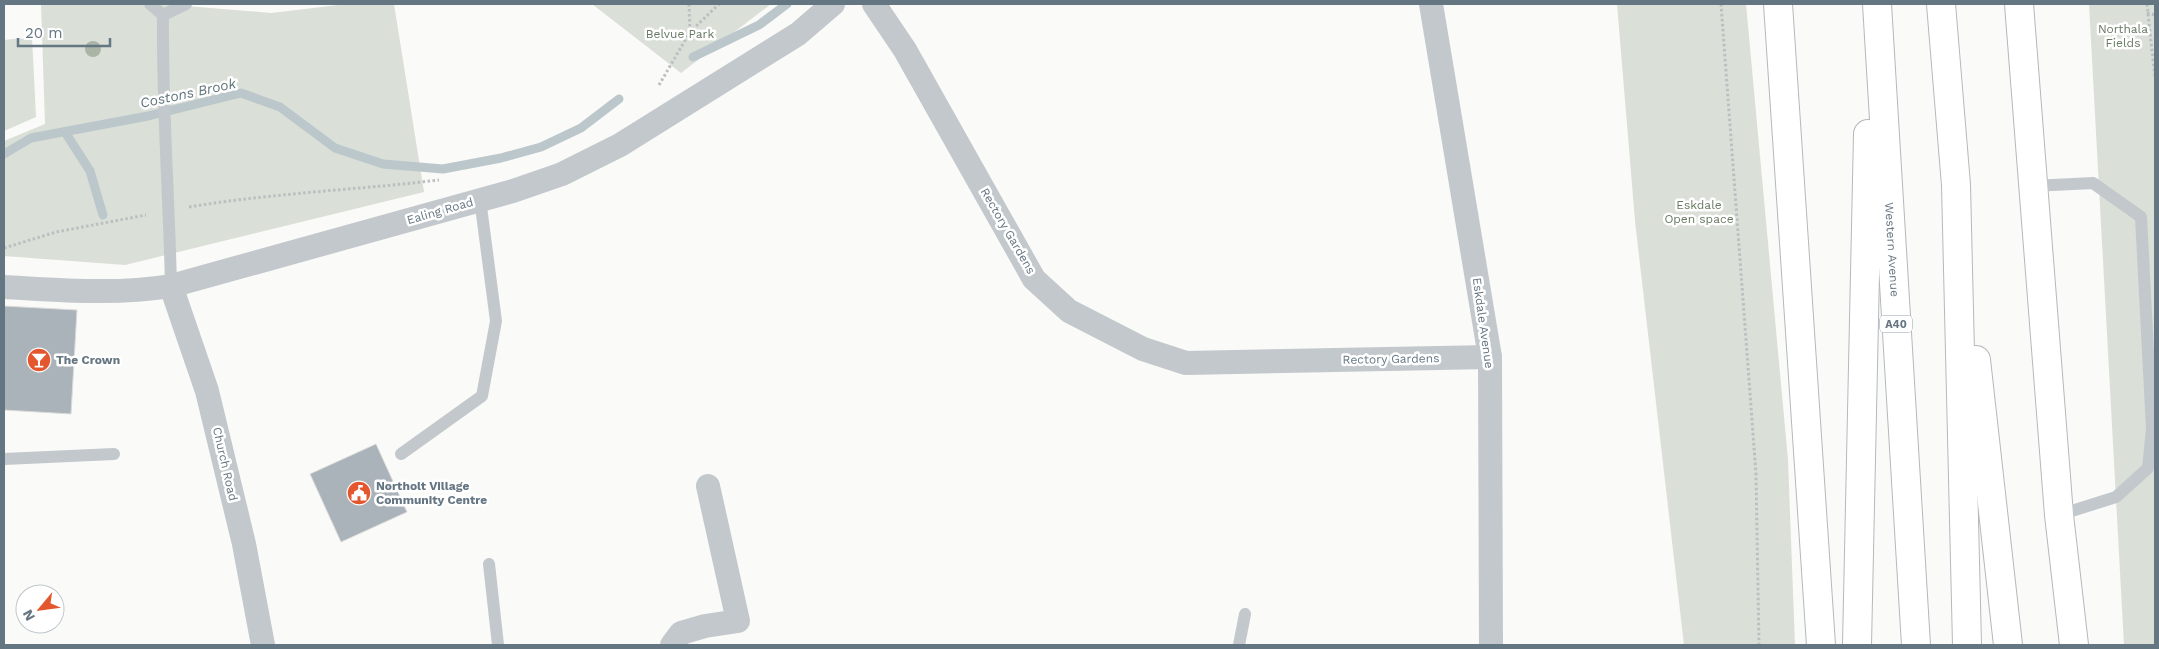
<svg xmlns="http://www.w3.org/2000/svg" width="2159" height="649" viewBox="0 0 2159 649" font-family="'Work Sans',sans-serif">
  <style>
    .green { fill: #dadfd7 }
    .lines { fill: none; stroke-linecap: round; stroke-linejoin: round }
    .stream { stroke: #bbc7cb; stroke-width: 9 }
    .building { fill: #aab3b9; stroke: #dcdcda }
    .trunk-casing { stroke: #b4b9bd; stroke-width: 30 }
    .path { stroke: #bbbfc2; stroke-width: 3; stroke-dasharray: 2.5 2.5; stroke-linecap: butt }
    .service { stroke: #c3c8cc; stroke-width: 12 }
    .minor { stroke: #c3c8cc; stroke-width: 24 }
    .trunk { stroke: #fff; stroke-width: 28 }
    .tree { fill: #aab4a7 }
    .labels { text-anchor: middle; dominant-baseline: central; stroke-width: 5; stroke-linejoin: round; paint-order: stroke }
    .shield { fill: #fff; stroke: #939fa8; stroke-width: 1 }
    .shield-label { font-size: 11px; font-weight: bold; fill: #657683 }
    .park-label { font-size: 12px; fill: #687a64; stroke: #fff }
    .street-label { font-size: 12px; fill: #657683; stroke: #fff }
    .poi-label { font-size: 12px; font-weight: bold; fill: #657683; stroke: #fff; text-anchor: start }
    .water-label { font-size: 14px; font-style: italic; fill: #60757c; stroke: #fff }
  </style>
  <rect width="100%" height="100%" fill="#fafaf8"/>
  <g class="green">
    <polygon points="41,4 162,4 271,13 347,4 394,4 424,192 125,265 4,256 4,141 45,124"/>
    <polygon points="592,4 771,4 681,73"/>
    <polygon points="1617,4 1746,4 1788,460 1795,645 1684,645 1635,221"/>
    <polygon points="2089,4 2155,4 2155,645 2124,645"/>
    <polygon points="32,37 36,117 4,131 4,40"/>
  </g>
  <g class="lines">
    <g class="stream">
      <polyline points="693,57 759,25 787,4"/>
      <polyline points="65,132 90,171 103,215"/>
      <polyline points="4,154 31,138 148,116 241,93 280,107 335,148 383,164 443,169 501,158 541,147 581,128 619,99"/>
    </g>
  </g>
  <g class="building">
    <polygon points="4,306 77,310 71,414 4,410"/>
    <polygon points="376,444 407,512 341,542 310,474"/>
  </g>
  <g class="lines">
    <g class="trunk-casing">
      <g id="trunk">
        <polyline points="1778,4 1821,645"/>
        <path id="s1" d="M1877,4L1916,645"/>
        <polyline points="1941,4 1956,185 1967,645"/>
        <polyline points="2019,4 2059,515 2074,645"/>
        <polyline points="1976,360 2008,645"/>
        <polyline points="1857,645 1868,134"/>
      </g>
    </g>
    <g class="path">
      <polyline points="689,4 690,31"/>
      <polyline points="1721,4 1756,474 1759,645"/>
      <polyline points="2147,4 2155,78"/>
      <polyline points="2147,13 2155,15"/>
      <polyline points="659,85 690,32 719,4"/>
      <path d="M189,207C272,193 356,190 439,180"/>
      <polyline points="4,248 56,232 146,215"/>
    </g>
    <g class="service">
      <path d="M150,4L163,15C162,105 169,196 171,286"/>
      <polyline points="163,15 186,4"/>
      <polyline points="2032,186 2093,183 2141,217 2152,429 2148,468 2116,497 2059,515"/>
      <polyline points="401,454 482,396 496,321 480,199"/>
      <polyline points="4,459 114,454"/>
      <polyline points="489,564 498,645"/>
      <polyline points="1239,645 1245,614"/>
    </g>
    <g class="minor">
      <polyline points="874,4 905,50 1034,279 1069,311 1143,349 1186,363 1490,357"/>
      <polyline points="1431,4 1490,357 1491,645"/>
      <polyline points="171,286 207,391 244,544 263,645"/>
      <path d="M4,287C60,290 115,295 171,286L513,191L562,174L620,145L798,34L833,4"/>
      <polyline points="672,645 681,633 705,626 738,621 708,486"/>
    </g>
    <use href="#trunk" class="trunk"/>
  </g>
  <circle class="tree" cx="93" cy="49" r="8"/>
  <defs>
    <g id="bar-disc" transform="scale(1.25)"><circle r="9.5" fill="#e4572e" stroke="#fff"/><path d="M-6-5H6L.8 .8V4.5H3.5V6h-7V4.5H-.8V.8Z" fill="#fff"/></g>
    <g id="civic-disc" transform="scale(1.25)"><circle r="9.5" fill="#e4572e" stroke="#fff"/><path d="M-.6-6.5H3V-4.5H.6V-3L4-1V1h2V6H-6V1h2V-1L-.6-3ZM-1.2 2.5V6h2.4V2.5Z" fill="#fff"/></g>
  </defs>
  <g fill-rule="evenodd">
    <use href="#bar-disc" x="39" y="360"/>
    <use href="#civic-disc" x="359" y="493"/>
  </g>
  <g class="labels">
    <rect class="shield" x="1880" y="315.5" width="32" height="17" rx="4"/>
    <g class="shield-label">
      <text x="1896" y="324">A40</text>
    </g>
    <g class="park-label">
      <text x="2123" y="29">Northala<tspan x="2123" dy="14">Fields</tspan></text>
      <text x="680" y="34">Belvue Park</text>
      <text x="1699" y="205">Eskdale<tspan x="1699" dy="14">Open space</tspan></text>
    </g>
    <g class="street-label">
      <text transform="translate(440 211) rotate(-16)">Ealing Road</text>
      <text transform="translate(1008 231) rotate(60)">Rectory Gardens</text>
      <text stroke="none"><textPath href="#s1" startOffset="246">Western Avenue</textPath></text>
      <text transform="translate(1483 323) rotate(82)">Eskdale Avenue</text>
      <text transform="translate(1391 359) rotate(-1)">Rectory Gardens</text>
      <text transform="translate(225 464) rotate(77)">Church Road</text>
    </g>
    <g class="poi-label">
      <text x="56" y="360">The Crown</text>
      <text x="376" y="486">Northolt Village<tspan x="376" dy="14">Community Centre</tspan></text>
    </g>
    <g class="water-label">
      <text transform="translate(188 93) rotate(-12)">Costons Brook</text>
    </g>
  </g>
  <rect width="2159" height="649" fill="none" stroke="#657683" stroke-width="10"/>
  <g transform="translate(40 609) rotate(241)"><circle r="24" fill="#ffffff" stroke="#c1c8cd"/>
  <path d="M0-4L9 19L0 12L-9 19Z" fill="#e4572e"/>
  <text y="-8" font-size="14" font-weight="bold" text-anchor="middle" fill="#657683">N</text>
  </g>
  <path d="M18 38v8h92v-8" fill="none" stroke="#657683" stroke-width="2.5"/>
  <text x="25" y="38" font-size="15" fill="#657683" stroke="#ffffff" stroke-width="4" paint-order="stroke">20 m</text>
</svg>
